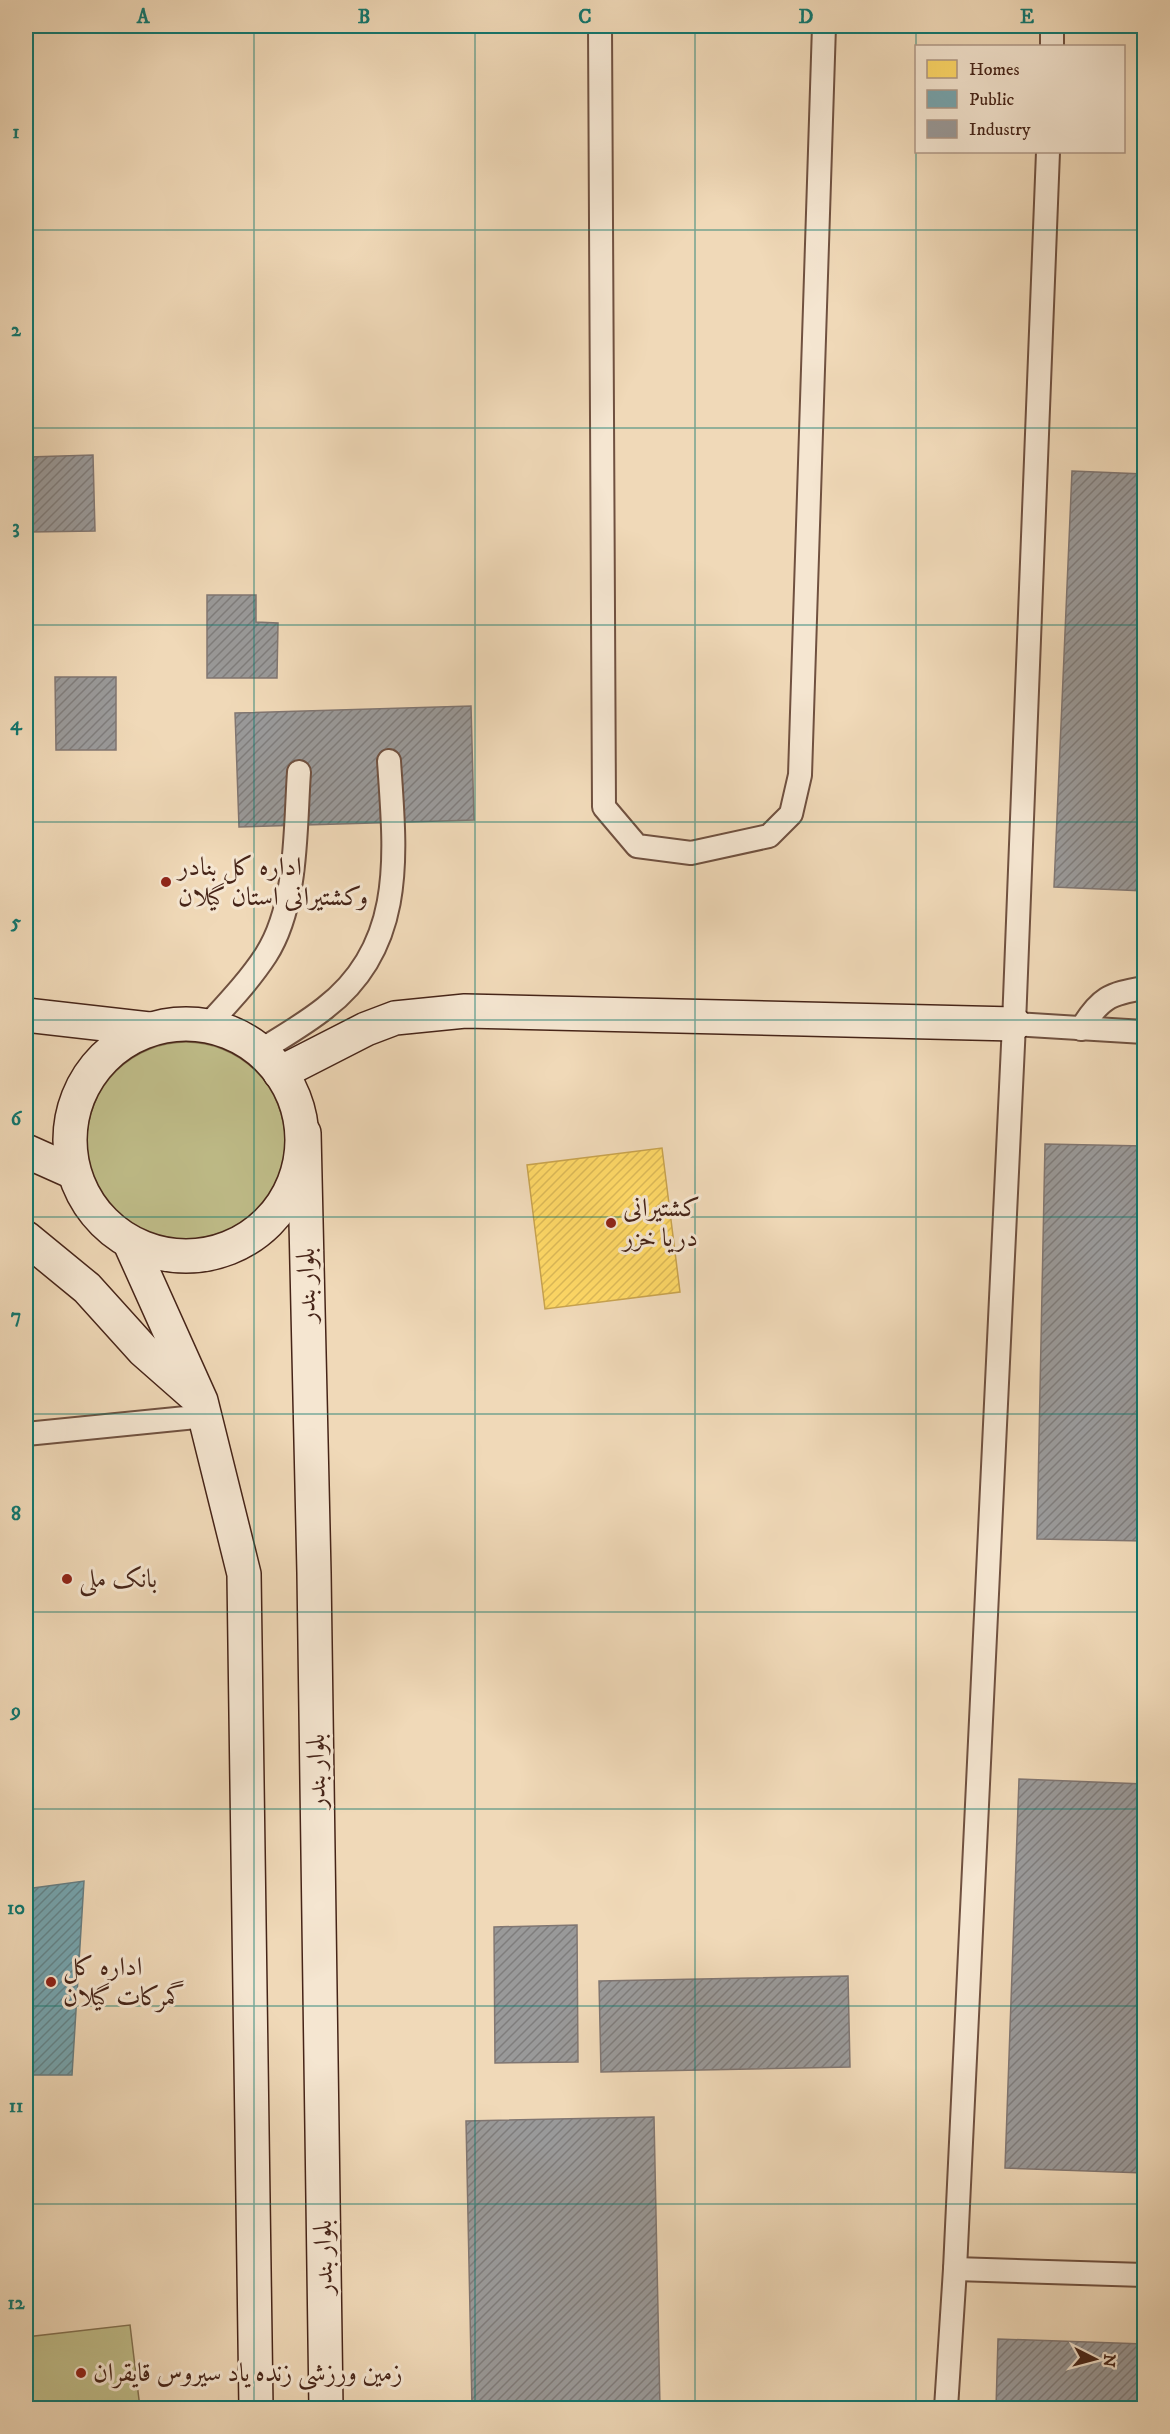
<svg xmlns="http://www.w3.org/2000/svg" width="1170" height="2434" viewBox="0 0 1170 2434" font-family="'IM FELL DW Pica',Amiri,serif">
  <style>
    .grass { fill: #c0be8a; stroke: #837151; stroke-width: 1.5 }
    .homes { fill: url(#homes-hatch); stroke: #c8a34f; stroke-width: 1.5 }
    .public { fill: url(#public-hatch); stroke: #687e82; stroke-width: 1.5 }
    .industry { fill: url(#industry-hatch); stroke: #807672; stroke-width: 1.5 }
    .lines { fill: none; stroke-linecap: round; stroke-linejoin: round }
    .lane-casing { stroke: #705140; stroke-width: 26 }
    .secondary-casing { stroke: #462418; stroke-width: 36 }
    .lane { stroke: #f5e6d1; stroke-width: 22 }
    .secondary { stroke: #f5e6d1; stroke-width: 33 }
    .grid { fill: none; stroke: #0f766e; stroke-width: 1.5; stroke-opacity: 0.55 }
    .poi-dot { fill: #8f2418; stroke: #f5e6d1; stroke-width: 2 }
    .labels { text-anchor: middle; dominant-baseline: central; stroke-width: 6; stroke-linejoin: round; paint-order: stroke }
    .poi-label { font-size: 26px; fill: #462418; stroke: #f5e6d1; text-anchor: start }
    .street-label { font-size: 26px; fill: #462418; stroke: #f5e6d1 }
    .neatline { fill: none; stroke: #0f766e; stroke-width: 2 }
    .grid-label { font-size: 20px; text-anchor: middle; font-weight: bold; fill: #0f766e }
  </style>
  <defs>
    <pattern id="homes-hatch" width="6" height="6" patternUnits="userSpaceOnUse" patternTransform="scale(1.5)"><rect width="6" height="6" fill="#ffd966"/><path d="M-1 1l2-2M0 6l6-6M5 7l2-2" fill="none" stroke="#dcba58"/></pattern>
    <pattern id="public-hatch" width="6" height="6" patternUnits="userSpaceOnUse" patternTransform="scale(1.5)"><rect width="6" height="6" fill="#76a5af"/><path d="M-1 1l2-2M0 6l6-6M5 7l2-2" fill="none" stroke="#63868d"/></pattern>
    <pattern id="industry-hatch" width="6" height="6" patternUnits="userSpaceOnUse" patternTransform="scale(1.5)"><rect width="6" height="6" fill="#999"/><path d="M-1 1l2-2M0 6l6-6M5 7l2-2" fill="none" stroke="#7f7d7c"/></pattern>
  </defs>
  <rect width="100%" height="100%" fill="#f0d9b8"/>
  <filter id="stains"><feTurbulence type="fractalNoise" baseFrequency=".00333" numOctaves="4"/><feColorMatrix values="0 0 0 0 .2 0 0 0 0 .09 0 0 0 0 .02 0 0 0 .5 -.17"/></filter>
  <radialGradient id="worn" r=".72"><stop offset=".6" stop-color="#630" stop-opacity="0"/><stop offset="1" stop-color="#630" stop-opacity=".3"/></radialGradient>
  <g class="grass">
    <circle cx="186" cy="1141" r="99"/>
    <polygon points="130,2325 140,2408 26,2408 26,2337"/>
  </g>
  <polygon class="homes" points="662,1148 680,1292 545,1309 527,1165"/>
  <polygon class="public" points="84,1881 72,2075 26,2075 26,1889"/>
  <g class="industry">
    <polygon points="93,455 95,531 30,532 29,457"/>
    <polygon points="1072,471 1144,474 1144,891 1054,887"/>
    <polygon points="26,498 29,498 30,532 26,532"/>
    <polygon points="26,532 30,532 32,611 26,611"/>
    <polygon points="207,595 256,595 256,622 278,623 277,678 207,678"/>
    <polygon points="55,677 116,677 116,750 56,750"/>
    <polygon points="471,706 474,820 239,827 235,713"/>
    <polygon points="1045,1144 1144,1146 1144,1541 1037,1539"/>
    <polygon points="1019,1779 1144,1784 1144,2173 1005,2168"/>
    <polygon points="577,1925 578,2062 495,2063 494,1927"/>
    <polygon points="848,1976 850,2067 601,2072 599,1981"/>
    <polygon points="654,2117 660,2408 472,2408 466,2121"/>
    <polygon points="998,2339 1144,2344 1144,2408 996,2408"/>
  </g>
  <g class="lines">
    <g class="lane-casing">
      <g id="lane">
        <polyline points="600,26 604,807 637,846 691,853 769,836 791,814 800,775 824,26"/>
        <polyline points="1052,46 1052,26"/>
        <polyline points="1014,1024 1144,1032"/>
        <path d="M207,1026C228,1003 249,981 266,955C298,905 295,829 299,772"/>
        <path d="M1081,1029C1100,998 1109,994 1144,988"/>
        <path d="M260,1051C282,1037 305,1024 325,1008C407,945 395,852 389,761"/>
        <polyline points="26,1434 206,1416"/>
        <polyline points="955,2269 1144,2275"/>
        <polyline points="946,2408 955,2269 1014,1024 1048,152"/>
      </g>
    </g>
    <g class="secondary-casing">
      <g id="secondary">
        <polyline points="26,1015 149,1029"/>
        <circle cx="186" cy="1140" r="116"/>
        <polyline points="280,1073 366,1029 395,1018 465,1011 1014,1024"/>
        <polyline points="304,1133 314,1573 326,2408"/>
        <polyline points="26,1151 73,1172"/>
        <polyline points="26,1238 87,1288 143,1350 193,1394"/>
        <polyline points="130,1243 201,1401 244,1574 256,2408"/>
      </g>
    </g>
    <use href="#lane" class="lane"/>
    <use href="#secondary" class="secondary"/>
  </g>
  <path class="grid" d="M254,26V2408M475,26V2408M695,26V2408M916,26V2408M26,230H1144M26,428H1144M26,625H1144M26,822H1144M26,1020H1144M26,1217H1144M26,1414H1144M26,1612H1144M26,1809H1144M26,2006H1144M26,2204H1144"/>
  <g class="poi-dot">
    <circle cx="166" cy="882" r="6"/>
    <circle cx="611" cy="1223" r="6"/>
    <circle cx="67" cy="1579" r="6"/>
    <circle cx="51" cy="1982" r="6"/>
    <circle cx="81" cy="2373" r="6"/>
  </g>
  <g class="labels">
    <g class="poi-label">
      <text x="178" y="867">اداره کل بنادر<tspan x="178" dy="30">وکشتیرانی استان گیلان</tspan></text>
      <text x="623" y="1208">کشتیرانی<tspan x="623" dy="30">دریا خزر</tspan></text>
      <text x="79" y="1579">بانک ملی</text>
      <text x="63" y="1967">اداره کل<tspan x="63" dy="30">گمرکات گیلان</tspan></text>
      <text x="93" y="2373">زمین ورزشی زنده یاد سیروس قایقران</text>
    </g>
    <g class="street-label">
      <text transform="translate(307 1285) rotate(-91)">بلوار بندر</text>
      <text transform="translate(317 1771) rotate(-91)">بلوار بندر</text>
      <text transform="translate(324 2257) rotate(-91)">بلوار بندر</text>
    </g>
  </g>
  <rect width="1170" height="2434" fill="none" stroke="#f0d9b8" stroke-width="66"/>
  <rect x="915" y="45" width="210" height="108" fill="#f5e6d1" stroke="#af9887" stroke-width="1.5"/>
  <rect x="927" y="60" width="30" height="18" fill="#ffd966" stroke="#af9887" stroke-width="1.5"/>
  <text x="969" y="75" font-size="18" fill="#462418">Homes</text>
  <rect x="927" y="90" width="30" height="18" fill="#76a5af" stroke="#af9887" stroke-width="1.5"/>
  <text x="969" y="105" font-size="18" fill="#462418">Public</text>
  <rect x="927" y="120" width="30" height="18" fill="#999999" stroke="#af9887" stroke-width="1.5"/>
  <text x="969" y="135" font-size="18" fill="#462418">Industry</text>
  <g transform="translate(1095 2359) rotate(96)" stroke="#f5e6d1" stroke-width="4.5" paint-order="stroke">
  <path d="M0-4.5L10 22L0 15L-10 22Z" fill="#462418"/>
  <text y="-9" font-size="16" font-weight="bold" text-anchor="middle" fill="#462418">N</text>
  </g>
  <rect x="33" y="33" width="1104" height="2368" class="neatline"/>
  <g class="grid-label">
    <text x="143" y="23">A</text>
    <text x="364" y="23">B</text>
    <text x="585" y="23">C</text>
    <text x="806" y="23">D</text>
    <text x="1027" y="23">E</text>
    <text x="16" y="138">1</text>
    <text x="16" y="336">2</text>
    <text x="16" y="533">3</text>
    <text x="16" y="730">4</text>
    <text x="16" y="928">5</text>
    <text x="16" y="1125">6</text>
    <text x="16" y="1322">7</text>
    <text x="16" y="1520">8</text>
    <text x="16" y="1717">9</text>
    <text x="16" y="1914">10</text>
    <text x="16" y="2112">11</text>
    <text x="16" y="2309">12</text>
  </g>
  <rect width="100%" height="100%" filter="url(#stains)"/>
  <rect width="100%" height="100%" fill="url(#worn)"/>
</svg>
